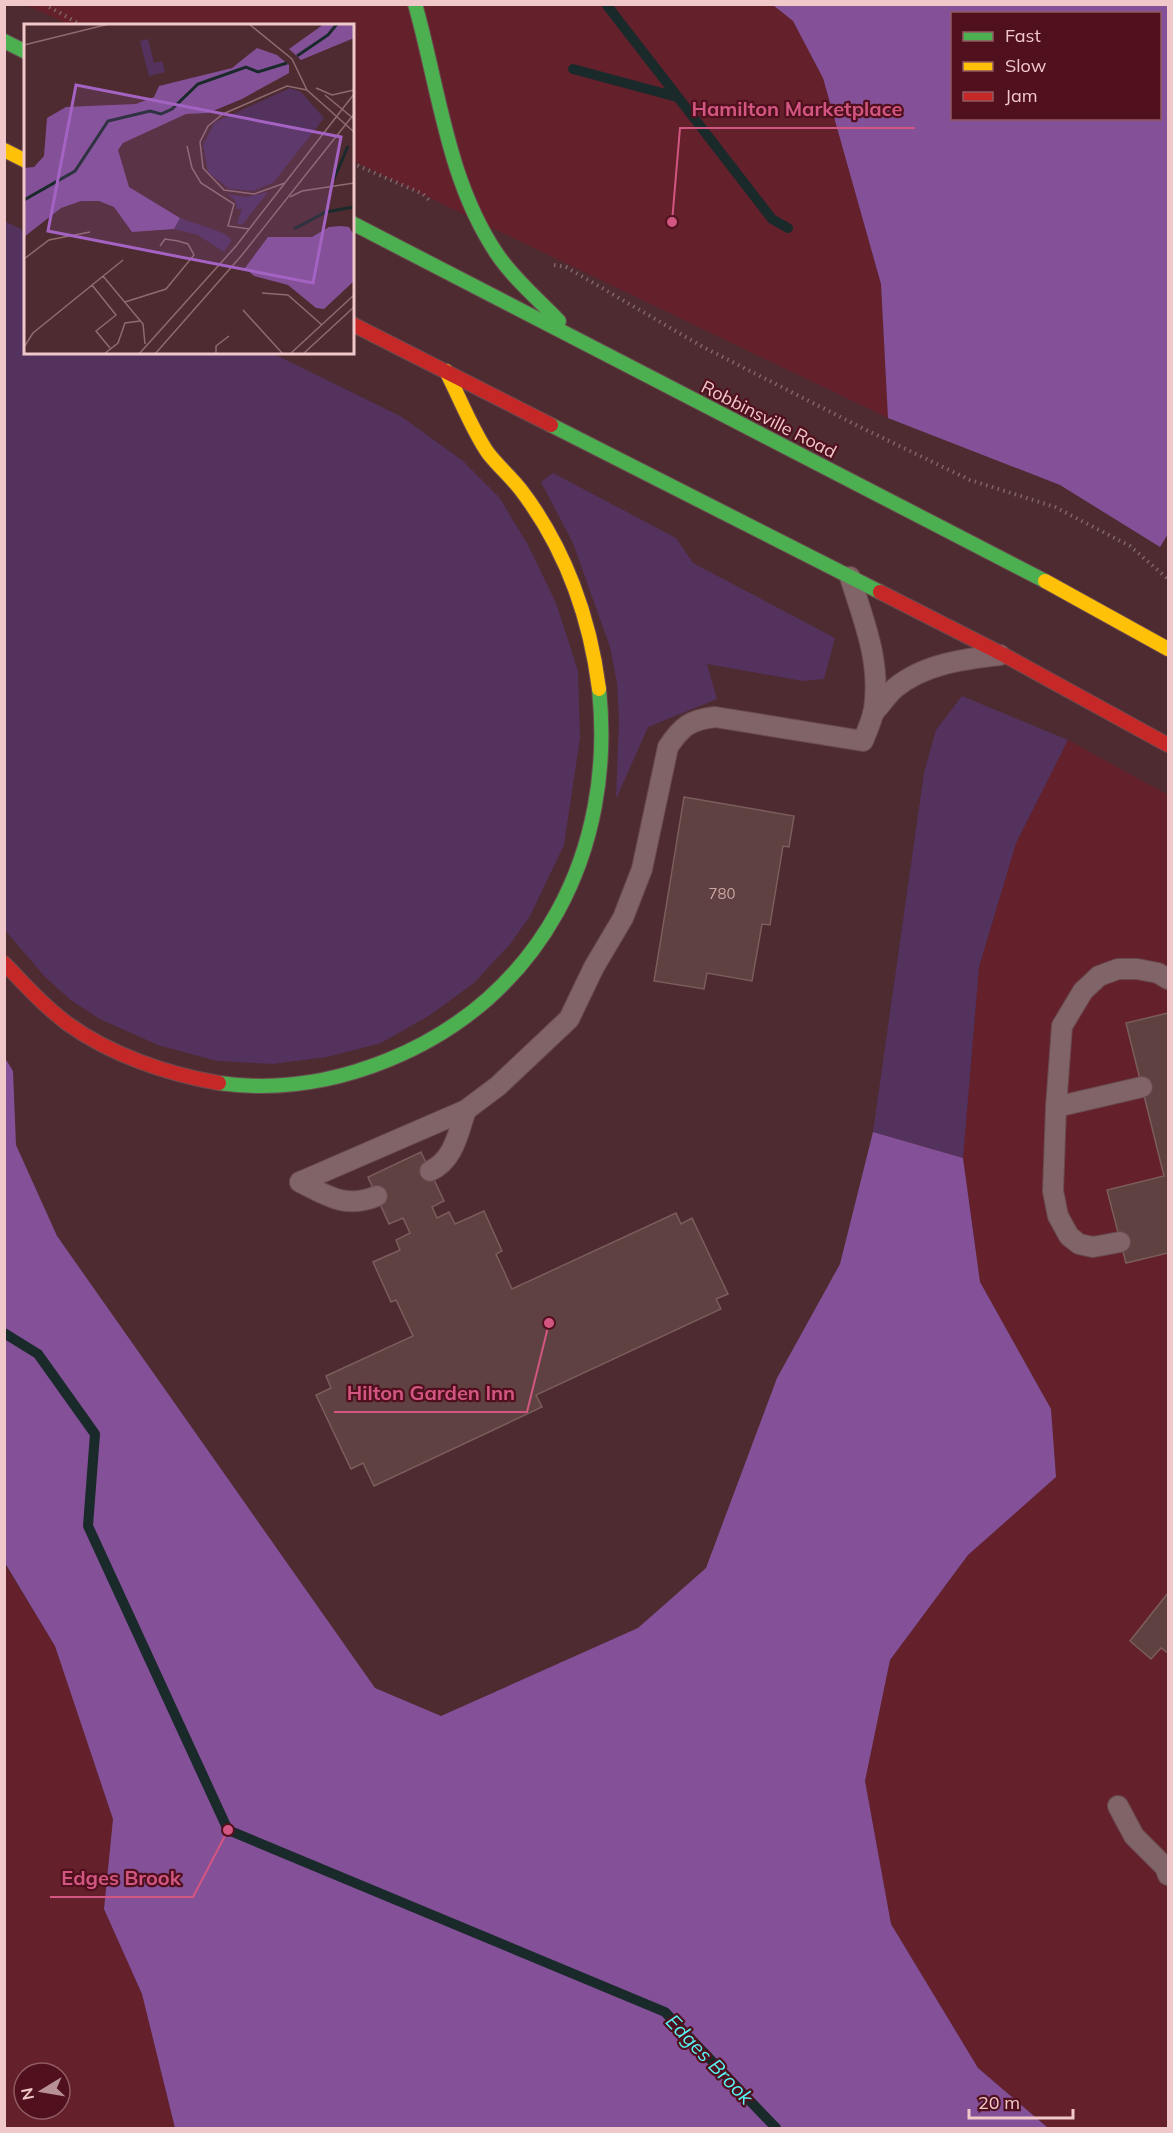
<svg xmlns="http://www.w3.org/2000/svg" width="1173" height="2133" viewBox="0 0 1173 2133" font-family="Mulish,sans-serif">
  <style>
    .built { fill: #64202b; fill-rule: evenodd }
    .green { fill: #53325d }
    .forest { fill: #845097; fill-rule: evenodd }
    .lines { fill: none; stroke-linecap: round; stroke-linejoin: round }
    .stream { stroke: #1a2a2b; stroke-width: 10 }
    .building { fill: #5f4141; stroke: #7b5d5c; stroke-width: 1.5 }
    .lane-casing { stroke: #6a4a4f; stroke-width: 22 }
    .fast-casing { stroke: #6a4a4f; stroke-width: 16 }
    .slow-casing { stroke: #6a4a4f; stroke-width: 16 }
    .jam-casing { stroke: #6a4a4f; stroke-width: 16 }
    .path { stroke: #7f6669; stroke-width: 4; stroke-dasharray: 1.5 4.5; stroke-linecap: butt }
    .lane { stroke: #806467; stroke-width: 20 }
    .fast { stroke: #4caf50; stroke-width: 14 }
    .slow { stroke: #ffc107; stroke-width: 14 }
    .jam { stroke: #c62828; stroke-width: 14 }
    .labels { text-anchor: middle; dominant-baseline: central; stroke-width: 4.5; stroke-linejoin: round; paint-order: stroke }
    .number-label { font-size: 15px; fill: #cca6a8 }
    .street-label { font-size: 18px; fill: #f1c8ca; stroke: #51101d }
    .water-label { font-size: 20px; font-style: italic; fill: #56f6f5; stroke: #51101d }
    .inset-river { fill: none; stroke: #1a2a2b; stroke-width: 3 }
    .inset-road { fill: none; stroke: #8f6a6e; stroke-width: 1.5 }
    .view { fill: #a463c3; fill-opacity: 0.15; stroke: #a463c3; stroke-width: 3 }
    .inset-edge { fill: none; stroke: #f1c8ca; stroke-width: 3 }
    .leader { fill: none; stroke: #d25682; stroke-width: 2 }
    .callout-dot { fill: #d25682; stroke: #51101d; stroke-width: 2 }
    .callout-label { font-size: 20px; text-anchor: middle; font-weight: bold; fill: #d25682; stroke: #51101d; stroke-width: 4.5; stroke-linejoin: round; paint-order: stroke }
  </style>
  <rect width="100%" height="100%" fill="#4e2b31"/>
  <g class="built">
    <polygon points="26,5 773,5 793,21 823,78 881,284 888,418 353,161 352,26 70,25"/>
    <polygon points="1068,740 1168,795 1168,2128 1048,2128 978,2068 891,1924 865,1781 890,1660 968,1555 1056,1477 1051,1409 980,1282 963,1158 979,967 1016,843"/>
    <path d="M4,1563L55,1646L113,1819L104,1909L142,1994L175,2128H5ZM24,2073H60V2109H24Z"/>
  </g>
  <g class="green">
    <polygon points="4,221 25,231 26,352 272,353 402,417 463,461 499,497 528,545 556,603 578,671 580,738 564,845 530,916 511,943 474,983 430,1015 381,1043 327,1057 273,1064 217,1061 158,1045 100,1019 72,1001 45,977 5,930"/>
    <polygon points="553,473 676,538 693,563 835,638 824,679 803,681 707,664 717,699 648,727 616,799 619,720 617,683 610,647 573,543 541,482"/>
    <polygon points="962,696 1068,740 1016,843 979,967 963,1158 873,1132 924,773 936,730"/>
  </g>
  <g class="forest">
    <path d="M773,5H1168V534L1160,547L1060,485L888,418L881,284L823,78L793,21ZM952,14H1160V118H952Z"/>
    <polygon points="5,1058 13,1071 16,1145 57,1236 375,1688 441,1716 638,1628 706,1568 777,1378 840,1264 873,1132 963,1158 980,1282 1051,1409 1056,1477 968,1555 890,1660 865,1781 891,1924 978,2068 1048,2128 175,2128 142,1994 104,1909 113,1819 55,1646 5,1563"/>
  </g>
  <g class="lines">
    <g class="stream">
      <polyline points="606,4 772,219 788,228"/>
      <polyline points="573,69 677,97"/>
      <polyline points="4,1333 38,1354 95,1434 88,1526 228,1830 665,2012 776,2128"/>
    </g>
  </g>
  <g class="building">
    <polygon points="684,797 794,816 789,847 783,846 770,925 762,924 752,981 707,973 704,989 654,981"/>
    <polygon points="1168,1013 1168,1253 1126,1263 1107,1190 1164,1176 1126,1023"/>
    <polygon points="421,1152 444,1201 432,1207 437,1218 449,1212 455,1224 484,1211 502,1251 496,1254 512,1289 676,1213 681,1224 692,1218 728,1294 716,1299 721,1309 536,1395 542,1407 374,1486 363,1463 351,1469 316,1395 331,1388 326,1376 413,1336 396,1300 391,1302 373,1262 400,1250 396,1240 410,1233 403,1218 389,1224 368,1177"/>
    <polygon points="1168,1593 1168,1653 1161,1648 1151,1659 1130,1641"/>
  </g>
  <g class="lines">
    <g class="lane-casing">
      <g id="lane">
        <path d="M873,713C881,705 887,695 895,688C924,664 964,659 1000,655"/>
        <polyline points="1056,1107 1142,1087"/>
        <path d="M430,1171C454,1160 458,1133 466,1110"/>
        <path d="M300,1182L466,1110L498,1086L569,1019L594,967L623,918L642,869L668,747C682,726 690,720 715,717L863,741C867,731 872,720 874,710C881,661 864,622 850,577"/>
        <path d="M300,1182C327,1196 346,1209 377,1196"/>
        <polyline points="1120,1242 1093,1247 1079,1244 1069,1236 1058,1216 1053,1191 1056,1107 1062,1026 1083,991 1099,976 1118,969 1137,969 1158,973 1168,979"/>
        <polyline points="1118,1806 1134,1836 1165,1867 1168,1875"/>
      </g>
    </g>
    <g class="fast-casing">
      <g id="fast">
        <path d="M415,4C439,88 447,180 497,254C514,279 538,299 559,321"/>
        <polyline points="4,41 26,52"/>
        <polyline points="352,223 1045,581"/>
        <polyline points="551,425 880,592"/>
        <path d="M219,1083C276,1091 334,1082 388,1060C541,998 616,851 599,689"/>
      </g>
    </g>
    <g class="slow-casing">
      <g id="slow">
        <polyline points="4,150 26,161"/>
        <path d="M446,371C459,396 472,430 488,453C498,466 511,477 521,490C565,548 590,618 599,689"/>
        <polyline points="1045,581 1168,649"/>
      </g>
    </g>
    <g class="jam-casing">
      <g id="jam">
        <polyline points="352,324 551,425"/>
        <polyline points="880,592 1004,655 1168,745"/>
        <path d="M4,963C24,984 44,1006 68,1024C111,1055 167,1074 219,1083"/>
      </g>
    </g>
    <g class="path">
      <polyline points="44,4 83,26"/>
      <polyline points="352,163 423,194 429,200"/>
      <polyline points="554,265 566,267 703,347 858,426 970,480 1055,507 1130,546 1168,579"/>
    </g>
    <use href="#lane" class="lane"/>
    <use href="#fast" class="fast"/>
    <use href="#slow" class="slow"/>
    <use href="#jam" class="jam"/>
  </g>
  <g class="labels">
    <g class="number-label">
      <text x="722" y="893">780</text>
    </g>
    <g class="street-label">
      <text transform="translate(769 419) rotate(27)">Robbinsville Road</text>
    </g>
    <g class="water-label">
      <text transform="translate(710 2059) rotate(46)">Edges Brook</text>
    </g>
  </g>
  <g transform="translate(24 24)">
    <rect width="330" height="330" fill="#4e2b31"/>
    <path d="M124,15L130,39L138,37L141,48L125,52L116,17ZM266,64L277,68L300,94L249,159L229,167L205,165L184,148L179,121L191,98ZM244,168L218,201L213,199L218,185H213L211,176L203,170L222,173ZM156,194L199,209L208,216L200,228L174,211L150,205Z" fill="#53325d"/>
    <path d="M300,0H330V14L277,36L265,25ZM233,24L253,31L265,41V49L218,75L184,89L162,90L99,119L94,126L105,163L156,194L150,205L108,208L90,183L75,177H57L37,184L0,213V144L10,143L20,132L23,94L42,83L112,80L130,73L135,62L208,44ZM317,202L325,203L330,211V257L300,285L292,284L264,261L230,252L221,244L244,213H288L305,203Z" fill="#845097"/>
    <path class="inset-river" d="M273,32L304,11L313,0M310,155L324,122M0,176L51,147L84,97L126,87L137,90L148,85L174,60L222,43L234,48L263,39M270,205L302,188L330,183"/>
    <path class="inset-road" d="M225,0L268,35L283,66L330,108M0,21L85,0M292,64L308,71L330,66M301,71L330,95M163,122L168,144L177,159L210,180L204,202L225,205M261,159L230,170L200,166L179,144L176,118L184,102L199,90L263,62L283,66M266,173L278,167L330,159M0,235L25,216L66,208M79,252L119,300L121,320M68,261L92,291L72,307L86,324M238,269L264,271L298,301M101,278L142,265L170,231L164,220L154,217L141,215L136,222M219,286L259,330M0,323L9,309L99,236M80,330L94,319L101,299L116,297M115,330L212,222L330,70M131,330L218,231L330,90M192,330V322L205,312M266,330L330,271M279,330L330,283"/>
    <path class="view" d="M52,61L317,113L289,259L24,207Z"/>
    <rect width="330" height="330" class="inset-edge"/>
  </g>
  <path class="leader" d="M672 222L680 128H915M549 1323L527 1412H334M228 1830L193 1897H50"/>
  <g class="callout-dot">
    <circle cx="672" cy="222" r="6"/>
    <circle cx="549" cy="1323" r="6"/>
    <circle cx="228" cy="1830" r="6"/>
  </g>
  <g class="callout-label">
    <text x="797" y="116">Hamilton Marketplace</text>
    <text x="431" y="1400">Hilton Garden Inn</text>
    <text x="121" y="1885">Edges Brook</text>
  </g>
  <rect width="1173" height="2133" fill="none" stroke="#f1c8ca" stroke-width="12"/>
  <rect x="951" y="12" width="210" height="108" fill="#51101d" stroke="#915a62" stroke-width="1.5"/>
  <rect x="963" y="32" width="30" height="9" fill="#4caf50" stroke="#915a62" stroke-width="1.5"/>
  <text x="1005" y="42" font-size="18" fill="#f1c8ca">Fast</text>
  <rect x="963" y="62" width="30" height="9" fill="#ffc107" stroke="#915a62" stroke-width="1.5"/>
  <text x="1005" y="72" font-size="18" fill="#f1c8ca">Slow</text>
  <rect x="963" y="92" width="30" height="9" fill="#c62828" stroke="#915a62" stroke-width="1.5"/>
  <text x="1005" y="102" font-size="18" fill="#f1c8ca">Jam</text>
  <g transform="translate(42 2091) rotate(259)"><circle r="28" fill="#51101d" stroke="#915a62" stroke-width="1.5"/>
  <path d="M0-4.5L10 22L0 15L-10 22Z" fill="#b89194"/>
  <text y="-9" font-size="16" font-weight="bold" text-anchor="middle" fill="#f1c8ca">N</text>
  </g>
  <path d="M969 2109v9h104v-9" fill="none" stroke="#f1c8ca" stroke-width="3"/>
  <text x="978" y="2109" font-size="18" fill="#f1c8ca" stroke="#51101d" stroke-width="4.5" paint-order="stroke">20 m</text>
</svg>
